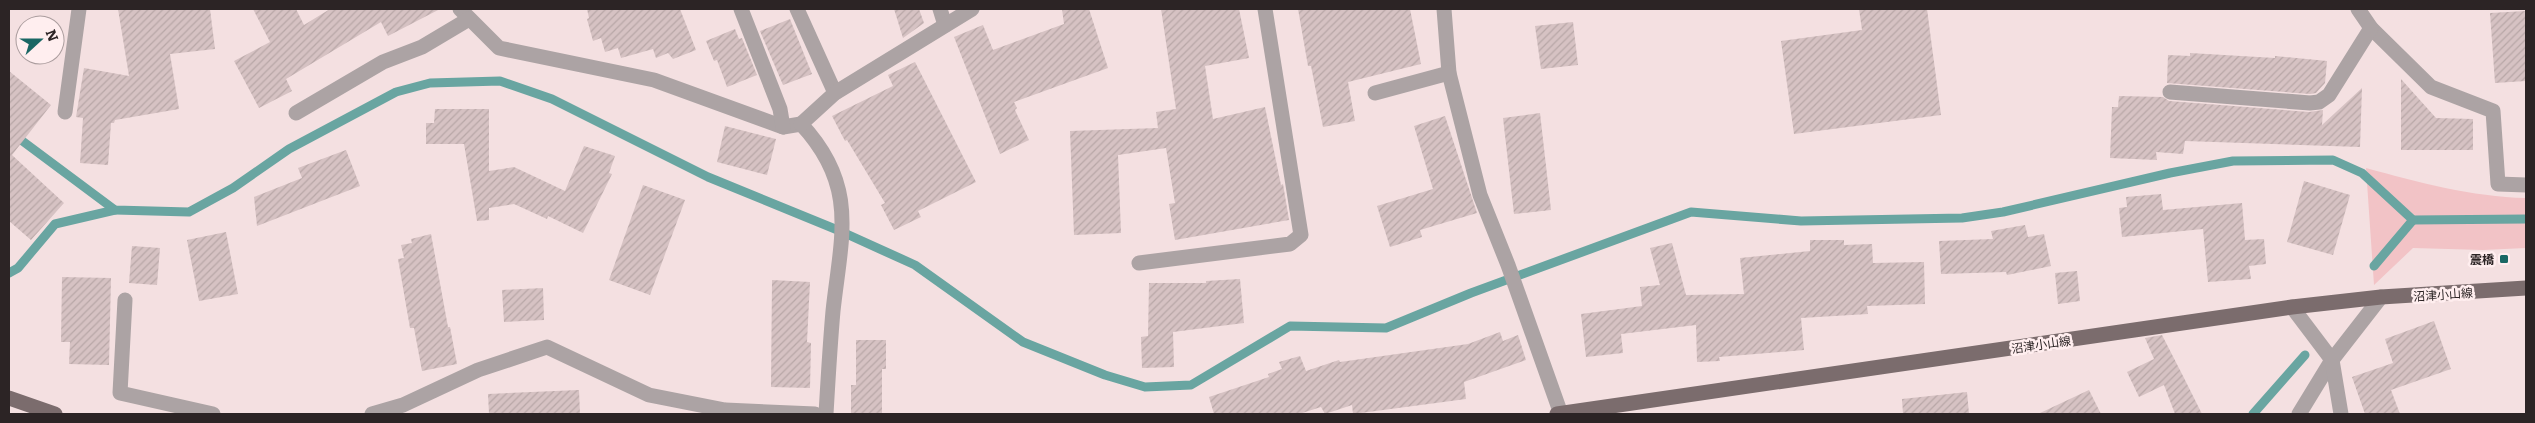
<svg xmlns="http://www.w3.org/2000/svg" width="2535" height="423" viewBox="0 0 2535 423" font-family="Literata,'Noto Sans JP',serif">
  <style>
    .green { fill: #f2c3c6 }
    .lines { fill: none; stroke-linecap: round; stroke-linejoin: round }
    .stream { stroke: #69a5a1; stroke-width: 9 }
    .building { fill: url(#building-hatch) }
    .minor { stroke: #aca3a4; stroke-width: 15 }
    .major { stroke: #7b6c6d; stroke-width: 15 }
    .poi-dot { fill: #1a6764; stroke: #ffeeef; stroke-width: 2 }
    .labels { text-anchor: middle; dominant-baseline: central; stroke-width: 5; stroke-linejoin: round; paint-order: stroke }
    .poi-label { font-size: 12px; font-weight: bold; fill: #2c2425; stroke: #ffeeef; text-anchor: end }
    .street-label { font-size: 12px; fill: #2c2425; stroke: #ffeeef }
  </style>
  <defs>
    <pattern id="building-hatch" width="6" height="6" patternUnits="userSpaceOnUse" patternTransform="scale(1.25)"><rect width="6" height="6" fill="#d6c2c3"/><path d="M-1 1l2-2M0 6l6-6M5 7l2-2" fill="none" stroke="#b8a7a7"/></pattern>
  </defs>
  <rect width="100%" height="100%" fill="#f4e0e1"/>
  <path class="green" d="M2366,168C2418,182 2472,197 2526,198V248L2483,250L2413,248L2374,285Z"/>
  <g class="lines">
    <g class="stream">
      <polyline points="9,131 115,210 189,212 233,188 289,149 396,92 430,83 500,81 552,99 708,177 840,231 915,265 1023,342 1105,375 1145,387 1191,385 1290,326 1386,328 1471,293 1691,212 1801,221 1962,218 2003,212 2170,173 2233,161 2333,160 2362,173 2413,220 2526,219"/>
      <polyline points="2374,266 2413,220"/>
      <polyline points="9,273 18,268 55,224 115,210"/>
      <polyline points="2253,414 2305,355"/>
    </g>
  </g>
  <g class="building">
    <polygon points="118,9 210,9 215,49 170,54 179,109 115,120 114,123 111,123 108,165 80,163 83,118 76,117 84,68 129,76"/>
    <polygon points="253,9 296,9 304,25 330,9 440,9 388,36 381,22 286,79 292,91 259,108 234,61 270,42"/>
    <polygon points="587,9 680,9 696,50 673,59 668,53 656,58 653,49 621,58 618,48 605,52 601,38 593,41 587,19 589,18"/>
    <polygon points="894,9 919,9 924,23 903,38"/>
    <polygon points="1062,9 1089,9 1108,68 1014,102 1017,108 1015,110 1029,140 1000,154 954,37 983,25 993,50 1064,24"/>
    <polygon points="1161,9 1239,9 1249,58 1205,66 1213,119 1265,107 1281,185 1283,184 1289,220 1175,240 1169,204 1175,203 1166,148 1118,155 1121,233 1074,235 1070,131 1158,128 1156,112 1176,109"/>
    <polygon points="1298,9 1410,9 1421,64 1348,82 1355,121 1323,127 1311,66 1308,66"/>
    <polygon points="1859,9 1927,9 1941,115 1794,134 1781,41 1862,30"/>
    <polygon points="2526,11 2526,81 2495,83 2490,13"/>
    <polygon points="790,19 812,74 783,85 760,31"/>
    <polygon points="1573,22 1578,65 1541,69 1535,26"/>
    <polygon points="735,29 739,39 742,38 757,75 727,87 717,60 714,61 706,41"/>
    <polygon points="2190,53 2275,58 2275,56 2327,61 2325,83 2316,93 2310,94 2167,83 2168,55 2190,56"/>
    <polygon points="915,62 976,182 918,211 921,217 894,230 881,205 885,203 847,140 845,141 832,116 893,86 888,75"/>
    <polygon points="9,71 51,105 12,155 64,203 31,240 9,221"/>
    <polygon points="2401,79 2436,118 2473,119 2473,150 2401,150"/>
    <polygon points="2362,88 2360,147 2185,141 2183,154 2156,152 2157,160 2110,158 2112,107 2118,107 2119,96 2163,97 2169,101 2309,112 2323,110 2322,125"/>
    <polygon points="435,109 489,109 489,171 514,167 565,191 584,146 615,156 609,173 612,174 583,233 548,216 547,219 514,204 489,208 489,220 477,221 464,144 426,144 426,123 434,123"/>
    <polygon points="1540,113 1551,210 1514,214 1503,118"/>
    <polygon points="1445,116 1477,213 1420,230 1422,237 1390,247 1377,206 1433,189 1414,126"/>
    <polygon points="725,126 776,139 767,175 717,162"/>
    <polygon points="346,150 360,186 257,226 254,197 302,178 298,168"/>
    <polygon points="2304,181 2350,195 2333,255 2287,242"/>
    <polygon points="643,185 685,200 650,295 609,280"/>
    <polygon points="2161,194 2163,210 2242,203 2245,240 2264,239 2266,264 2249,266 2251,279 2208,282 2203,229 2122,237 2119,208 2127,207 2126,197"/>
    <polygon points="2025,225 2028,237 2044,234 2051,266 2007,275 2006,272 1941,274 1939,241 1993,239 1991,231"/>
    <polygon points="226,232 238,294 199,301 187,240"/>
    <polygon points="431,234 448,327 450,327 457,364 422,371 414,328 410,328 398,259 404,258 401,245 412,243 411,239"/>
    <polygon points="1810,240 1844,240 1844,245 1872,244 1873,263 1924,262 1925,304 1867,306 1868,314 1801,318 1804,350 1719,357 1720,361 1697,362 1696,325 1621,334 1623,353 1586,357 1581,314 1642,306 1640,287 1660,285 1650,248 1672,243 1686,295 1744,294 1740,258 1810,251"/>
    <polygon points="132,246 160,248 157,285 129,283"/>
    <polygon points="2077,271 2080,301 2058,304 2055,273"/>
    <polygon points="62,277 111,278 109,365 69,364 70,342 61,342"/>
    <polygon points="1240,279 1244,323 1173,332 1174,367 1142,368 1141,337 1148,336 1149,283 1206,283 1206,281"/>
    <polygon points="772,280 810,282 807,342 811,343 810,388 771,387"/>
    <polygon points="543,288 544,320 504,322 502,290"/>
    <polygon points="2434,321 2451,369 2391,390 2400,414 2365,414 2352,377 2393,363 2385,339"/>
    <polygon points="1500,332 1503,341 1518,335 1526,360 1464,382 1466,399 1353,414 1352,405 1325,414 1321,407 1299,414 1214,414 1209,397 1269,377 1268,374 1282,369 1279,362 1300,356 1306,371 1339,360 1340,362 1468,344"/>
    <polygon points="2162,335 2183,376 2202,414 2175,414 2164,385 2139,397 2127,372 2154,359 2145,338"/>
    <polygon points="856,340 886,340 886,369 882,369 882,413 851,413 851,385 856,385"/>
    <polygon points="579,390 580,414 489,414 488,394"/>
    <polygon points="2089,390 2101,414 2038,414"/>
    <polygon points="1967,392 1969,414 1903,414 1902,399"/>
  </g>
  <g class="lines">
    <g class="minor">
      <path d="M460,9L499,48L654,80L783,127L801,124C859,186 841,237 833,311C830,345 828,380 826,414"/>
      <polyline points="741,9 780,109 783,127"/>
      <polyline points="797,9 835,93"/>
      <polyline points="940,9 945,25"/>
      <polyline points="1444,9 1449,73 1480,195 1508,265 1561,414"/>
      <polyline points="2358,9 2371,28 2431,87 2493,111 2498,184 2526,185"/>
      <polyline points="2170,92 2310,103 2319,102 2329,95 2371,28"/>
      <polyline points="1375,93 1449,73"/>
      <polyline points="65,112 79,9"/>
      <polyline points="296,113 383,62 422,47 469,19"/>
      <polyline points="801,124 835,93 972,9"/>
      <polyline points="1139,263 1290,244 1301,235 1265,9"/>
      <polyline points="125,300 120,393 213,414"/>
      <polyline points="2292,307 2332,360 2299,414"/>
      <polyline points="372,414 403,405 478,370 547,347 649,395 725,410 815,414"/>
      <polyline points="2341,414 2332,360 2381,297"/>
    </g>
    <g class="major">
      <polyline points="9,398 55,414"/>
      <polyline points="1557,414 2292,307 2381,297 2526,288"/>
    </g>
  </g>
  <rect class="poi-dot" x="2499" y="254" width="10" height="10" rx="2.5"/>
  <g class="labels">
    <g class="poi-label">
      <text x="2494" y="259">震橋</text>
    </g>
    <g class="street-label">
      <text transform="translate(2443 294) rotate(-4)">沼津小山線</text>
      <text transform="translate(2041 344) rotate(-8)">沼津小山線</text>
    </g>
  </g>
  <rect width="2535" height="423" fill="none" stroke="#2c2425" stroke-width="20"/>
  <g transform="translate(40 40) rotate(69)"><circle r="24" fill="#ffeeef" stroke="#ab9d9e"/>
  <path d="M0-4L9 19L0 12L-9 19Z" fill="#1a6764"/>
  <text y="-8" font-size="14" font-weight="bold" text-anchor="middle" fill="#2c2425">N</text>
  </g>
</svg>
